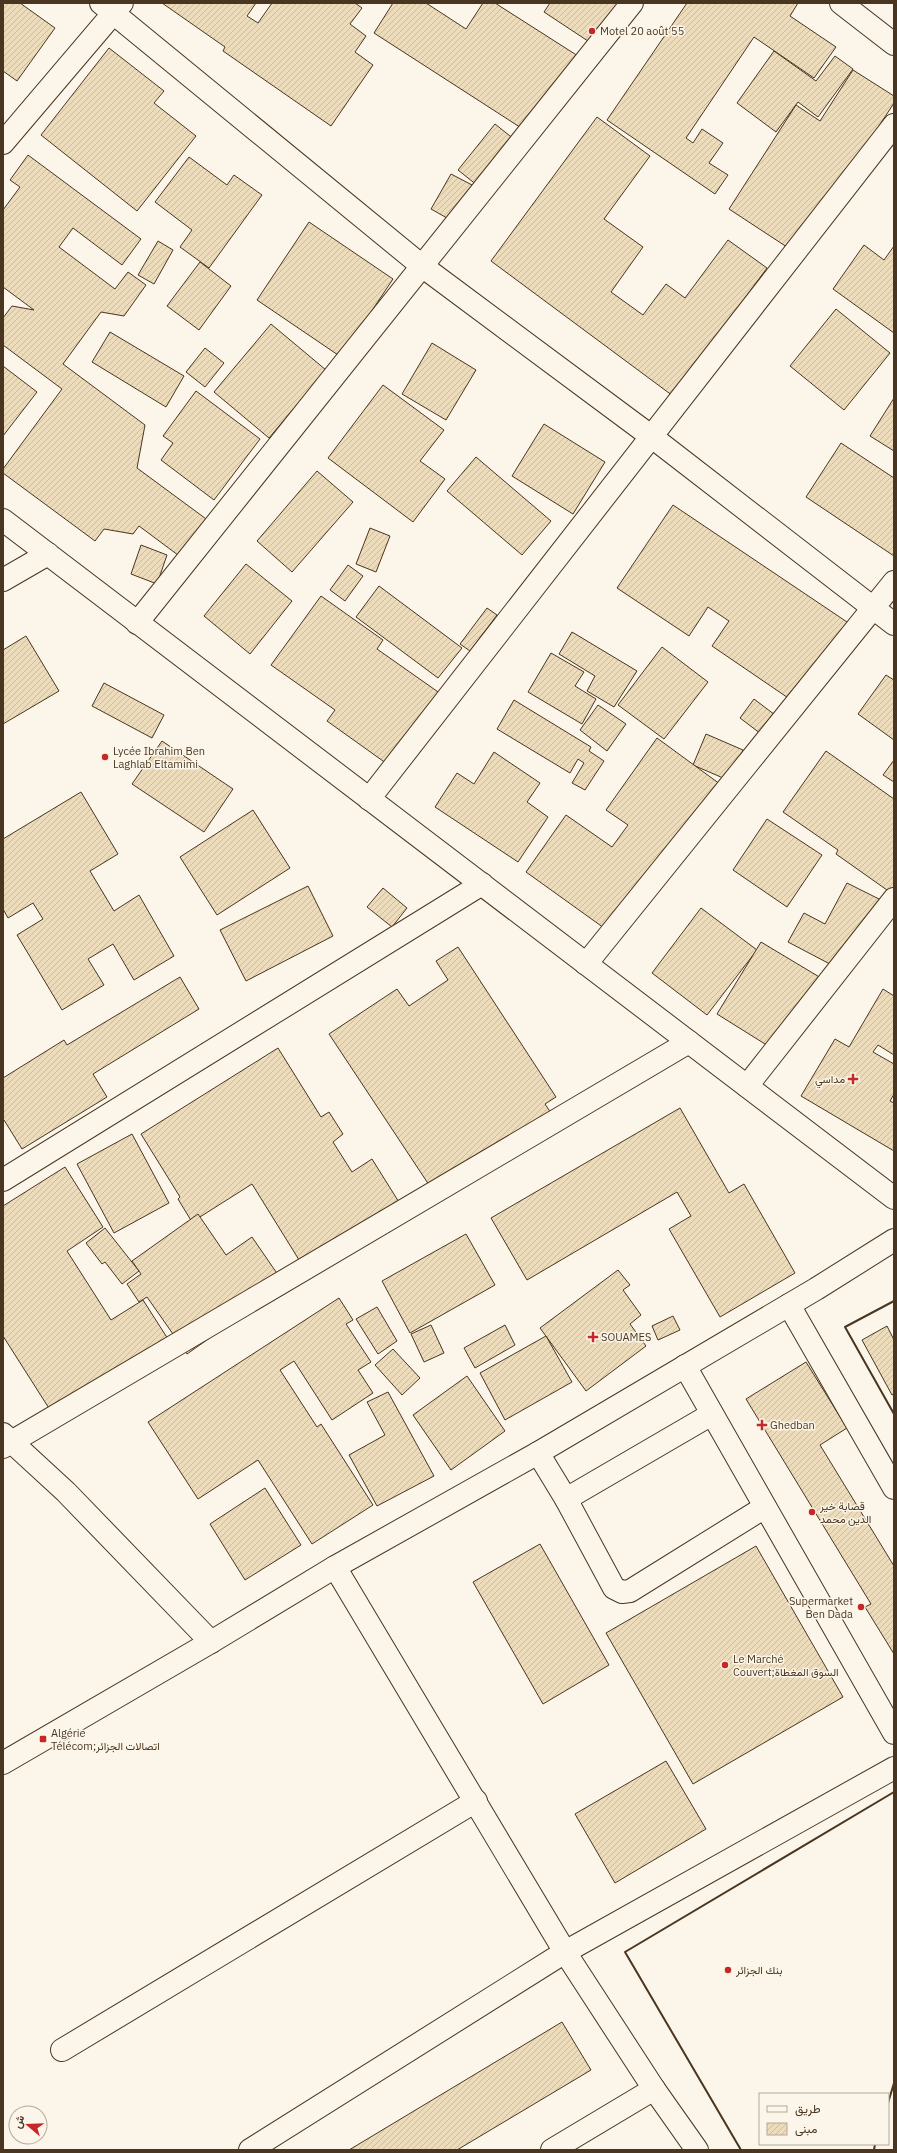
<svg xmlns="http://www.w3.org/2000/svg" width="897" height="2153" viewBox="0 0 897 2153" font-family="'IBM Plex Sans',Vazirmatn,sans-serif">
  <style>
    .building { fill: url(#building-hatch); stroke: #4a3520 }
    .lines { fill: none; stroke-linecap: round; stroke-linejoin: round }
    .minor-casing { stroke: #4a3520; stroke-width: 24 }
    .major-casing { stroke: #4a3520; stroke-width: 24 }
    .minor { stroke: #fbf6e9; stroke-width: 22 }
    .major { stroke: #fbf6e9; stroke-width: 22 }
    .wall { stroke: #4a3520; stroke-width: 2 }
    .poi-dot { fill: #c62828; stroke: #fbf6e9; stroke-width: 1.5 }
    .labels { text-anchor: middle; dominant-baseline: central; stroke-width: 3; stroke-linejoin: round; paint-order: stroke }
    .poi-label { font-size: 11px; fill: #4a3520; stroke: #fbf6e9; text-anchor: start }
  </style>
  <defs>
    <pattern id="building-hatch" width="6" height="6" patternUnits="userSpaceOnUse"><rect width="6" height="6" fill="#ecdcbc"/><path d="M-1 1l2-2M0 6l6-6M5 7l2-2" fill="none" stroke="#ccbda1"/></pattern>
  </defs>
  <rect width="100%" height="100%" fill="#fbf6e9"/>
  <g class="building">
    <polygon points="3,3 20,3 55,28 17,81 3,71"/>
    <polygon points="162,3 256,3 247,16 258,23 272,3 355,3 362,8 350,24 366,36 355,52 373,65 331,126 223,51 225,47"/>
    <polygon points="393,3 426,3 466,29 483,3 495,3 578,56 529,133 374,33"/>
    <polygon points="550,3 630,3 600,49 544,12"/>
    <polygon points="687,3 798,3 790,16 836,47 814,78 754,37 686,138 693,143 702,129 723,143 709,163 728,175 715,194 607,120"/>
    <polygon points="109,48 164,91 154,103 196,136 137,211 41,135"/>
    <polygon points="774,51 816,81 835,56 853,69 818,117 798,102 776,132 737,103"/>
    <polygon points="853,70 894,96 894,103 796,253 729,209 796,105 820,121"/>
    <polygon points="597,117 650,156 604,219 643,247 611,292 643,315 666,284 685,298 728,240 767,268 673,396 491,261"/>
    <polygon points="495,124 520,144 483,190 458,170"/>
    <polygon points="28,155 141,239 122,265 73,228 59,247 115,289 128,272 146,285 124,316 101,312 63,364 145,425 137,468 213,524 186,561 139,526 133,534 104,529 95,541 3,473 3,469 62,389 3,345 3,318 12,306 34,310 3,287 3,210 20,187 10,180"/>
    <polygon points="189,157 227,185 234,175 262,195 209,268 180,247 192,230 155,202"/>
    <polygon points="451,174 474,186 454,222 431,209"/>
    <polygon points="309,222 393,279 341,357 257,300"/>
    <polygon points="158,241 173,250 154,284 138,275"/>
    <polygon points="864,245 884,260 894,246 894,333 833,289"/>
    <polygon points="200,262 231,286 199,330 167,306"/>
    <polygon points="836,309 890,353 844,410 790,366"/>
    <polygon points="271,324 326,370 269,438 214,392"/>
    <polygon points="110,332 184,376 166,407 92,362"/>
    <polygon points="432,343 476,370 446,420 402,394"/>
    <polygon points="205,348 224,363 205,387 186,372"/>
    <polygon points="3,366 37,392 3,436"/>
    <polygon points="383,385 444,430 420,461 445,479 413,522 328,458"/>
    <polygon points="196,391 260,439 214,500 161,460 173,443 163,436"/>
    <polygon points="894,398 894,451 870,436"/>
    <polygon points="544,424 605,462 573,514 512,476"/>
    <polygon points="841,443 894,478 894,556 806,497"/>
    <polygon points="476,457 551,521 522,555 447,491"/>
    <polygon points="317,471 353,502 292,572 257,541"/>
    <polygon points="673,505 850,624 797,704 712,646 729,621 708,607 689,636 617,588"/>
    <polygon points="370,528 390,536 376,572 356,564"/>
    <polygon points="141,545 167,555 157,584 131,574"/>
    <polygon points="246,564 292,601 250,654 204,616"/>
    <polygon points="348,565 363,576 345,601 330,590"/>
    <polygon points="379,586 462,648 438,678 356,617"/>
    <polygon points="321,596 383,640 377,649 441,694 390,766 327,721 335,710 271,665"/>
    <polygon points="487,608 497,615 470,651 460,644"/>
    <polygon points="572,632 637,671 614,707 587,691 595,676 559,654"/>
    <polygon points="26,636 59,691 3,724 3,650"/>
    <polygon points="662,647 708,682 664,739 618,705"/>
    <polygon points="551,653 584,672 575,686 596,699 582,724 528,692"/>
    <polygon points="886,675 894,680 894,740 858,714"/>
    <polygon points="104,683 164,715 152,738 92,706"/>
    <polygon points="754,699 779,718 765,737 740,718"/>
    <polygon points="514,700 591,747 589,751 604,761 585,790 572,783 584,763 578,759 570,773 497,729"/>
    <polygon points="598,705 626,724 607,751 580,730"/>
    <polygon points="706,734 743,750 730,781 693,765"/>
    <polygon points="657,738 724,787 611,933 526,872 566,815 612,847 628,825 606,810"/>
    <polygon points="162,741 233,789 204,832 132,784"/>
    <polygon points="826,751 894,799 894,895 836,854 838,850 783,812"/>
    <polygon points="494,752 540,783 527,802 548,817 518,862 435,807 457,773 474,784"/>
    <polygon points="894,760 894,782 883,775"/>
    <polygon points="81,792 118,854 90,871 114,911 139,895 174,956 134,980 113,944 88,959 104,985 62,1010 17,935 43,919 33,903 8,918 3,909 3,839"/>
    <polygon points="253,810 290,868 217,915 180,857"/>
    <polygon points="767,819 822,855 787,907 733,870"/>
    <polygon points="847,883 885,902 847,973 788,942 804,913 825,924"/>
    <polygon points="308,886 333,936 246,981 220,930"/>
    <polygon points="383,888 407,908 392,927 367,907"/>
    <polygon points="701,908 757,950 707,1015 652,973"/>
    <polygon points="761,942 826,981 781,1054 717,1014"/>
    <polygon points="458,947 556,1097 545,1104 557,1122 439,1200 329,1034 397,989 409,1006 448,980 436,961"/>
    <polygon points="180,977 199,1009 93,1074 107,1097 22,1149 4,1120 3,1120 3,1078 64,1040 67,1045"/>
    <polygon points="883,989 894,996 894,1055 878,1045 873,1052 894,1064 894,1094 890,1101 894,1103 894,1151 801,1096 835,1039 849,1047"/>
    <polygon points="278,1048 321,1117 329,1112 343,1134 333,1142 352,1172 372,1159 407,1215 309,1276 252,1184 192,1222 178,1199 180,1197 141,1134"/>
    <polygon points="680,1108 729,1193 744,1184 795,1273 720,1317 669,1229 691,1216 677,1192 527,1280 491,1218"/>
    <polygon points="132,1134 169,1203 114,1233 77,1164"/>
    <polygon points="65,1167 103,1227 67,1251 111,1320 143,1300 175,1350 59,1424 3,1336 3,1206"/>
    <polygon points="198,1214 226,1255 252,1237 285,1285 187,1354 147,1297 139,1302 127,1284 141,1274 132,1261"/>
    <polygon points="105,1228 139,1271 122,1284 105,1262 102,1264 86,1243"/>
    <polygon points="466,1234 495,1285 410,1333 382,1281"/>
    <polygon points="618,1270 630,1285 623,1290 641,1315 630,1324 646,1346 586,1391 540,1328"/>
    <polygon points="339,1298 353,1320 346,1324 371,1362 358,1370 373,1393 332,1420 294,1361 280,1370 317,1427 321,1424 373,1505 312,1544 258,1460 198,1499 148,1422"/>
    <polygon points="377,1307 397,1341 378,1354 356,1319"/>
    <polygon points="673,1316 680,1330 658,1340 652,1326"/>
    <polygon points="431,1325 444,1353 424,1362 411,1334"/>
    <polygon points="505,1325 515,1345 475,1368 464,1348"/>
    <polygon points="887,1326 894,1340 894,1394 892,1395 862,1340"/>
    <polygon points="546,1336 572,1382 505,1420 480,1373"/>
    <polygon points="393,1349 420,1378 402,1395 375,1365"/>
    <polygon points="806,1362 847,1428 820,1445 894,1566 894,1654 865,1607 871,1604 746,1399"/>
    <polygon points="467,1376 505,1431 451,1470 413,1415"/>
    <polygon points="388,1392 434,1476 377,1506 349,1455 385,1435 367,1402"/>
    <polygon points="265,1488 301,1545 245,1580 210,1524"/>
    <polygon points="540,1544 609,1665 543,1704 473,1582"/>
    <polygon points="756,1546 843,1697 693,1784 606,1633"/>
    <polygon points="666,1761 706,1829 615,1883 575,1814"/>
    <polygon points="562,2022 591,2070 457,2150 349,2150"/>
  </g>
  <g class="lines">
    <g class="minor-casing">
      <g id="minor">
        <polyline points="101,3 422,266 652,437 894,624"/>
        <polyline points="841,3 894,44"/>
        <polyline points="3,143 122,3"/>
        <polyline points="3,520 894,1198"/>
        <polyline points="3,580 48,554"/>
        <polyline points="137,623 632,3"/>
        <polyline points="369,799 894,125"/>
        <polyline points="586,964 894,582"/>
        <polyline points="747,1086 894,899"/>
        <polyline points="3,1180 482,884"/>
        <polyline points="789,1305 894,1488"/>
        <polyline points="685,1366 894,1733"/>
        <polyline points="3,1434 66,1492 211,1642"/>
        <polyline points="3,1447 689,1042"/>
        <polyline points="538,1453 566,1499 614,1588 622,1592 630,1591 765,1507"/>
        <polyline points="566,1499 712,1414"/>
        <polyline points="335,1567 565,1952 654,2089 697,2150"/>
        <polyline points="62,2050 476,1801"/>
        <polyline points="250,2150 565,1952 894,1768"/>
        <polyline points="552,2150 654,2089"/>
      </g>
    </g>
    <g class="major-casing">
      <polyline id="major" points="3,1763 211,1642 335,1567 538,1453 816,1289 894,1240"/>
    </g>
    <use href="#minor" class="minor"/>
    <use href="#major" class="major"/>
    <g class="wall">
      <polyline points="894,1301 845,1327 894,1414"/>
      <polyline points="888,2103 894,2083"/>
      <polyline points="741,2150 625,1952 894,1792"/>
      <polyline points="874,2150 875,2144"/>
    </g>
  </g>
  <g class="poi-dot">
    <circle cx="592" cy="31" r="4"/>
    <circle cx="105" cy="757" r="4"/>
    <path d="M851 1073h4v4h4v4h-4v4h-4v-4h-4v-4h4z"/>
    <path d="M591 1331h4v4h4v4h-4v4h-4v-4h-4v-4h4z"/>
    <path d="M760 1419h4v4h4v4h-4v4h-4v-4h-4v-4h4z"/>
    <circle cx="812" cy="1512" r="4"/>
    <circle cx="861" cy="1607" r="4"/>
    <circle cx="725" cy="1665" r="4"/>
    <rect x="39" y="1735" width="8" height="8" rx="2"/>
    <circle cx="728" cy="1970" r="4"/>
  </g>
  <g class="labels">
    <g class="poi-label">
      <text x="600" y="31">Motel 20 août 55</text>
      <text x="113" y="751">Lycée Ibrahim Ben<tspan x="113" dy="13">Laghlab Eltamimi</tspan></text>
      <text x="845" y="1079" text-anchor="end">مداسي</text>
      <text x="601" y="1337">SOUAMES</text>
      <text x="770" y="1425">Ghedban</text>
      <text x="820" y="1506">قصابة خير<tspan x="820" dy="13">الدين محمد</tspan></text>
      <text x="853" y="1601" text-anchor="end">Supermarket<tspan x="853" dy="13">Ben Dada</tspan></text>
      <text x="733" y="1659">Le Marché<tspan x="733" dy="13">Couvert;السوق المغطاة</tspan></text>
      <text x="51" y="1733">Algérie<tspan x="51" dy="13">Télécom;اتصالات الجزائر</tspan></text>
      <text x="736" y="1970">بنك الجزائر</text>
    </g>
  </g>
  <rect width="897" height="2153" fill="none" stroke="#4a3520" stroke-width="8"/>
  <rect x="759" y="2093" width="130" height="52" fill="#fbf6e9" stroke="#b4a999"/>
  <rect x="767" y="2106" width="20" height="6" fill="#fbf6e9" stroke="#b4a999"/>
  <text x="795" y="2113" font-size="12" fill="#4a3520">طريق</text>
  <rect x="767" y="2123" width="20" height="12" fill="url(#building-hatch)" stroke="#b4a999"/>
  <text x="795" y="2133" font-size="12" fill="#4a3520">مبنى</text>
  <g transform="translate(28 2125) rotate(289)"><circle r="19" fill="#fbf6e9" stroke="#b4a999"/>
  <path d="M0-3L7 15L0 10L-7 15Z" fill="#c62828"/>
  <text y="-6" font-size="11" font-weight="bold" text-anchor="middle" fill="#4a3520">ش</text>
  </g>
</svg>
